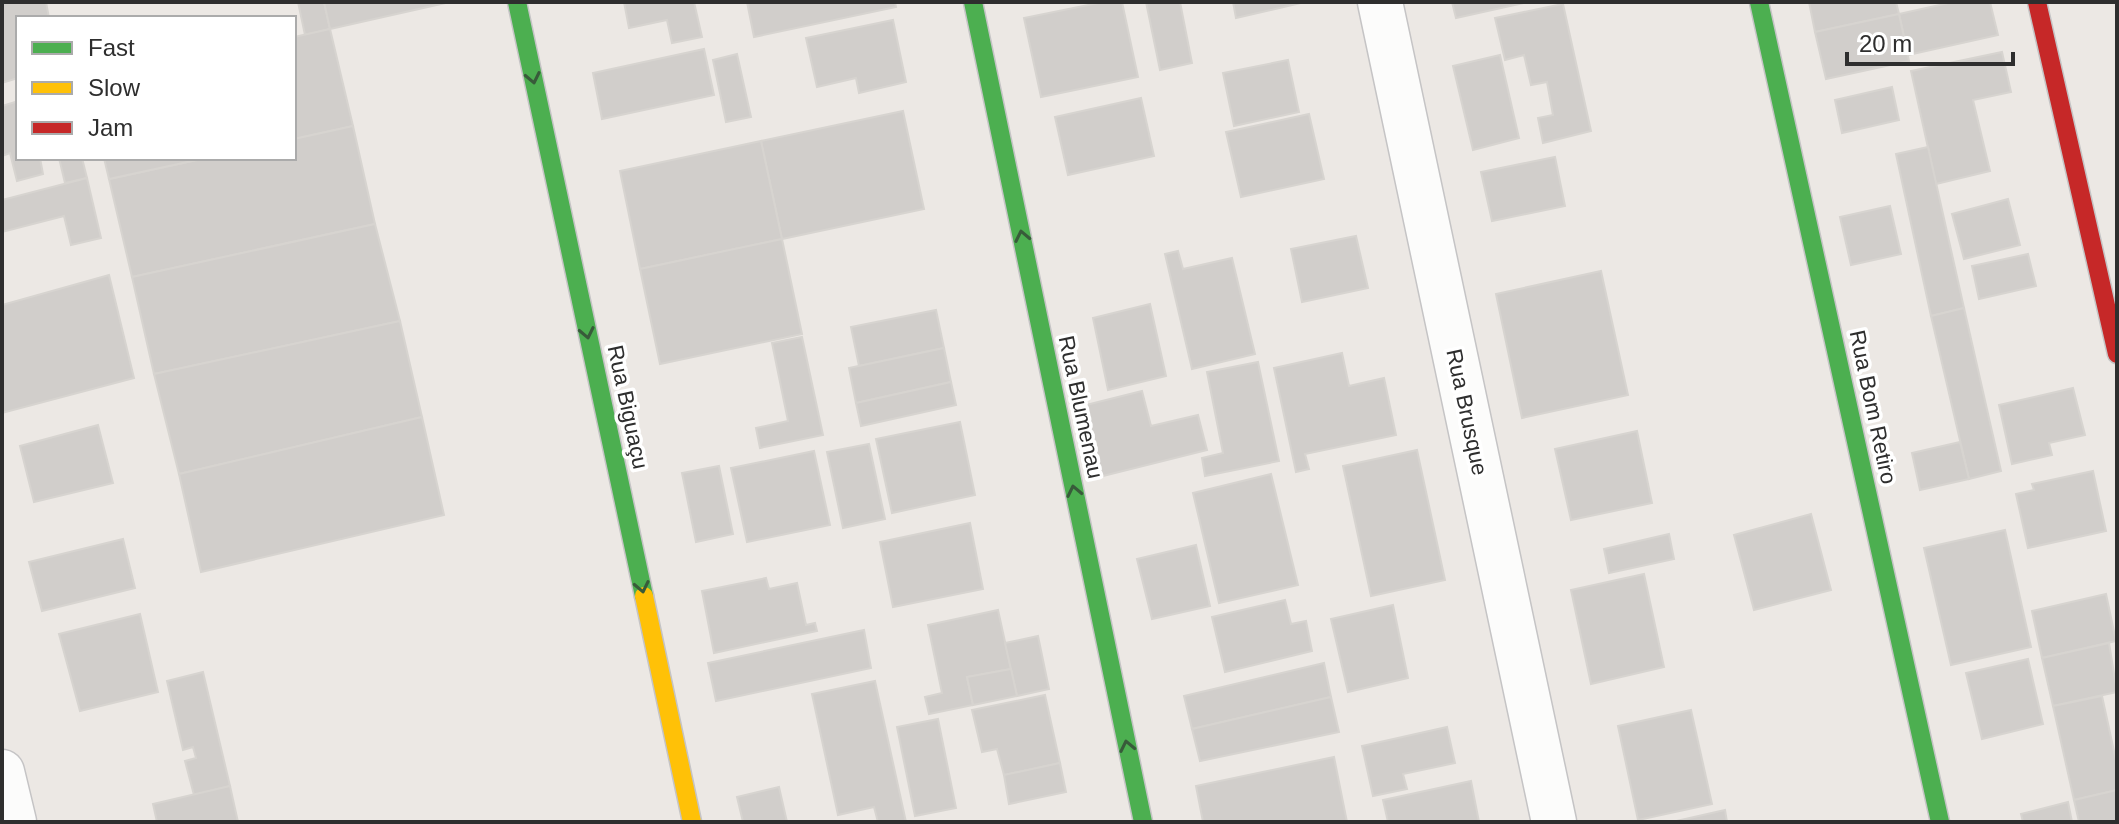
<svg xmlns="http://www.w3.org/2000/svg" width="2119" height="824" viewBox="0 0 2119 824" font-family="Helvetica,sans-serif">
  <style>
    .building { fill: #d1cecb; stroke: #d7d4d0; stroke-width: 2 }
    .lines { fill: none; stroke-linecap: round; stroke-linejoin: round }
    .street-casing { stroke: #c5c4c5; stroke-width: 47 }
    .fast-casing { stroke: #c5c4c5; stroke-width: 21 }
    .slow-casing { stroke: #c5c4c5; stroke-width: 21 }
    .jam-casing { stroke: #c5c4c5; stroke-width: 21 }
    .street { stroke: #fcfcfb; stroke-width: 44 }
    .fast { stroke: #4caf50; stroke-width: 18 }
    .slow { stroke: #ffc107; stroke-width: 18 }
    .jam { stroke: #c62828; stroke-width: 18 }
    .oneway { stroke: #385b3a }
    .labels { text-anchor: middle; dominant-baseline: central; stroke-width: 7; stroke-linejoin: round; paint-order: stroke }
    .street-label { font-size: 22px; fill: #2e2e2e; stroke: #fff }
  </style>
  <rect width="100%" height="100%" fill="#ece8e4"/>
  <g class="building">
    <polygon points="2,2 46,2 49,18 18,18 18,78 2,83"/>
    <polygon points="298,2 324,2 330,29 305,35"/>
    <polygon points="324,2 450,2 330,29"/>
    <polygon points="624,2 694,2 702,37 672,43 667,20 629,28"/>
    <polygon points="747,2 895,2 896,7 754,37"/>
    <polygon points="1103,2 1122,2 1138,77 1041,97 1024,18"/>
    <polygon points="1146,2 1180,2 1192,63 1160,70"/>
    <polygon points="1233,2 1301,2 1301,3 1236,18"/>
    <polygon points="1452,2 1528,2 1456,18"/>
    <polygon points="1809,2 1896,2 1899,14 1815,32"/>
    <polygon points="1953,2 1990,2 1998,35 1908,55 1899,14"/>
    <polygon points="1563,4 1591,131 1543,143 1538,118 1553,115 1547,82 1531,85 1524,55 1505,60 1495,18"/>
    <polygon points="1899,14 1909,61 1826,79 1815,32"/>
    <polygon points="893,20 906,82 859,93 856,78 817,87 806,38"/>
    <polygon points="330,29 353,126 294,139 294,37"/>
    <polygon points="704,49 714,95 602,119 593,73"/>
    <polygon points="2002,52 2011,92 1973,100 1990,171 1936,184 1911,71"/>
    <polygon points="737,54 751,117 726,122 713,60"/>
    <polygon points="1500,55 1519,138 1473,150 1453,66"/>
    <polygon points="1288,60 1299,112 1234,126 1223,73"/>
    <polygon points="1892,87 1899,120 1842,133 1835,100"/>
    <polygon points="1141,98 1154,156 1068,175 1055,117"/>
    <polygon points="18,101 18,158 40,158 43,174 17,181 10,153 2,156 2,106"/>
    <polygon points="903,111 924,209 782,239 761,141"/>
    <polygon points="1309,114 1324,179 1241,197 1226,132"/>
    <polygon points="353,126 375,224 132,277 109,179 206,158 294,158 294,139"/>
    <polygon points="761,141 782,239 640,269 620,171"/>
    <polygon points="1928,147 1964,308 1931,316 1896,154"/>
    <polygon points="1555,157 1565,206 1492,221 1481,172"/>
    <polygon points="59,158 82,158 87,178 65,183"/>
    <polygon points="104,158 206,158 109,179"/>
    <polygon points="87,178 101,238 71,245 64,216 2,232 2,200"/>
    <polygon points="2008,199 2020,245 1964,259 1952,214"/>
    <polygon points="1890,206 1901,254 1851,265 1840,217"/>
    <polygon points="375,224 400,321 154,374 132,277"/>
    <polygon points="1356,236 1368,288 1302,302 1291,249"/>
    <polygon points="782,239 802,334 660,364 640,269"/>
    <polygon points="1178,251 1183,269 1232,258 1255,354 1192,369 1165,254"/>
    <polygon points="2028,254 2036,286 1979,299 1972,266"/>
    <polygon points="1601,271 1628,395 1522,418 1496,294"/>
    <polygon points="109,275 134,378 2,413 2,305"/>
    <polygon points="1150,304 1166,376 1108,390 1093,318"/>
    <polygon points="1964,308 2001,471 1969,479 1931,316"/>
    <polygon points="936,310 944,348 859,366 851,327"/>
    <polygon points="400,321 422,417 179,474 154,374"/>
    <polygon points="802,337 823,435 760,448 756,428 788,421 772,343"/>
    <polygon points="944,348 951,382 856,403 849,368"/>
    <polygon points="1342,353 1349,386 1384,378 1396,435 1305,454 1309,469 1296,472 1274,368"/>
    <polygon points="1258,362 1279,461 1205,476 1202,458 1223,453 1207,372"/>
    <polygon points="951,382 956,405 861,426 856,403"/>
    <polygon points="2073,388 2085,435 2049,443 2052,455 2012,464 1999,405"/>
    <polygon points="1142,391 1151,426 1198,415 1207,450 1095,478 1078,407"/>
    <polygon points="422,417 444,515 201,572 179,474"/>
    <polygon points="960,422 975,495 892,513 876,439"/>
    <polygon points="98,425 113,483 34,502 20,446"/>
    <polygon points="1637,431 1652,503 1571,520 1555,449"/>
    <polygon points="1960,442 1969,479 1920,490 1912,453"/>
    <polygon points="869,444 885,519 843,528 827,452"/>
    <polygon points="1417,450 1445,580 1371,596 1343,466"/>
    <polygon points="814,451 830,525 747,542 731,468"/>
    <polygon points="719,466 733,534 696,542 682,473"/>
    <polygon points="2093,471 2106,531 2028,548 2016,494 2034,490 2032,484"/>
    <polygon points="1271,474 1298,585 1219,603 1193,493"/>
    <polygon points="1811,514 1831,590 1754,610 1734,535"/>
    <polygon points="970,523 983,589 893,607 880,542"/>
    <polygon points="2005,530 2031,647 1951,665 1924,548"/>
    <polygon points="1669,534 1674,559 1609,573 1604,549"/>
    <polygon points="123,539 135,588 42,611 29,562"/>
    <polygon points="1196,545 1210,606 1152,619 1137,559"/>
    <polygon points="1644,574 1664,667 1591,684 1571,590"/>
    <polygon points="766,578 769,589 797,583 806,625 815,623 817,631 714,653 702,591"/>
    <polygon points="2106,594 2116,641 2042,658 2032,611"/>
    <polygon points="1285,600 1291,624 1306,621 1312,651 1225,672 1212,617"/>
    <polygon points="1393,605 1408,678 1348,692 1331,619"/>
    <polygon points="998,610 1011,669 967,677 973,705 929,714 925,697 942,693 928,625"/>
    <polygon points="140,614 158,692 80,711 59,634"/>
    <polygon points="864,630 871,668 716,701 708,663"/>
    <polygon points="1038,636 1049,689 1017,696 1005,643"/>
    <polygon points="2109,643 2117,692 2053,706 2042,658"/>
    <polygon points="2028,659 2043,724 1982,739 1966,673"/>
    <polygon points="1324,663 1331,697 1192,729 1184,696"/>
    <polygon points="1011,669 1017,696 973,705 967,677"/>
    <polygon points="203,672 230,786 194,795 185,761 196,758 193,747 183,750 167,681"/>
    <polygon points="875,681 906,822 878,822 874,807 838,815 812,694"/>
    <polygon points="1045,695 1060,763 1004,775 997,749 982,752 972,710"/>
    <polygon points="2102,696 2117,765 2117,790 2074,800 2053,706"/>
    <polygon points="1331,697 1339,732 1200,761 1192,729"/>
    <polygon points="1691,710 1712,804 1638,820 1618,726"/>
    <polygon points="938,719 956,808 915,816 897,727"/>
    <polygon points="1447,727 1455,763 1403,774 1407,789 1373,796 1362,746"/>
    <polygon points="1334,757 1347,822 1203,822 1196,786"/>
    <polygon points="1060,763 1066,792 1009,804 1004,775"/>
    <polygon points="1471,781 1479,822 1388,822 1383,800"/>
    <polygon points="230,786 238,822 157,822 153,804"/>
    <polygon points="779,787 787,822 743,822 737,797"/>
    <polygon points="2117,790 2117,822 2079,822 2074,800"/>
    <polygon points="2068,802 2072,822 2023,822 2021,814"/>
    <polygon points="1725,810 1727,822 1672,822"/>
  </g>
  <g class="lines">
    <g class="street-casing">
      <g id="street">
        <polyline points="1380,2 1554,822"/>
        <polyline points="2,772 14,822"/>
      </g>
    </g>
    <g class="fast-casing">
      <g id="fast">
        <polyline points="517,2 644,596"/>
        <polyline points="973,2 1143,822"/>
        <polyline points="1759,2 1940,822"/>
      </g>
    </g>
    <g class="slow-casing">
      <polyline id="slow" points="644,596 692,822"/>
    </g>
    <g class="jam-casing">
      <polyline id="jam" points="2037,2 2117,354"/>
    </g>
    <use href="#street" class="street"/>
    <use href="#fast" class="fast"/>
    <use href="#slow" class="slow"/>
    <use href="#jam" class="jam"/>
  </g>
  <defs><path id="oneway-chevron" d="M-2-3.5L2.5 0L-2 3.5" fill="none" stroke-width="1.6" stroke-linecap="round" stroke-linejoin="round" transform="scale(2)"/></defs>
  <g class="oneway">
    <use href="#oneway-chevron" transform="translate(533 78) rotate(78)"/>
    <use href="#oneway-chevron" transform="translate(1022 236) rotate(-102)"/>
    <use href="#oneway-chevron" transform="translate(587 333) rotate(78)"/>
    <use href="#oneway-chevron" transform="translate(1074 491) rotate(-102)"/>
    <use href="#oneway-chevron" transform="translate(642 587) rotate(78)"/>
    <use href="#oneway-chevron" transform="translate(1127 746) rotate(-102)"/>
  </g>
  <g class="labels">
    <g class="street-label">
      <text transform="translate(628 407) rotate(78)">Rua Biguaçu</text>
      <text transform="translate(1081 407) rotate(78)">Rua Blumenau</text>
      <text transform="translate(1873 407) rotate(78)">Rua Bom Retiro</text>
      <text transform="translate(1467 412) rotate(78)">Rua Brusque</text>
    </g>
  </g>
  <rect width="2119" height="824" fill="none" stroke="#2e2e2e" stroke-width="8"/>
  <rect x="16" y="16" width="280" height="144" fill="#ffffff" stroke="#ababab" stroke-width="2"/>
  <rect x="32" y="42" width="40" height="12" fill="#4caf50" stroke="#ababab" stroke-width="2"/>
  <text x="88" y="56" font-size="24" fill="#2e2e2e">Fast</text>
  <rect x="32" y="82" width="40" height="12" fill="#ffc107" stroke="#ababab" stroke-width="2"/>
  <text x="88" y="96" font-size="24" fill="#2e2e2e">Slow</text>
  <rect x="32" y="122" width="40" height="12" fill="#c62828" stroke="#ababab" stroke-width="2"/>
  <text x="88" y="136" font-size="24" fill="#2e2e2e">Jam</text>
  <path d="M1847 52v12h166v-12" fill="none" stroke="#2e2e2e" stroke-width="4"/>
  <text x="1859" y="52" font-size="24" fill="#2e2e2e" stroke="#ffffff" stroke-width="6" paint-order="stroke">20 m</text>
</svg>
